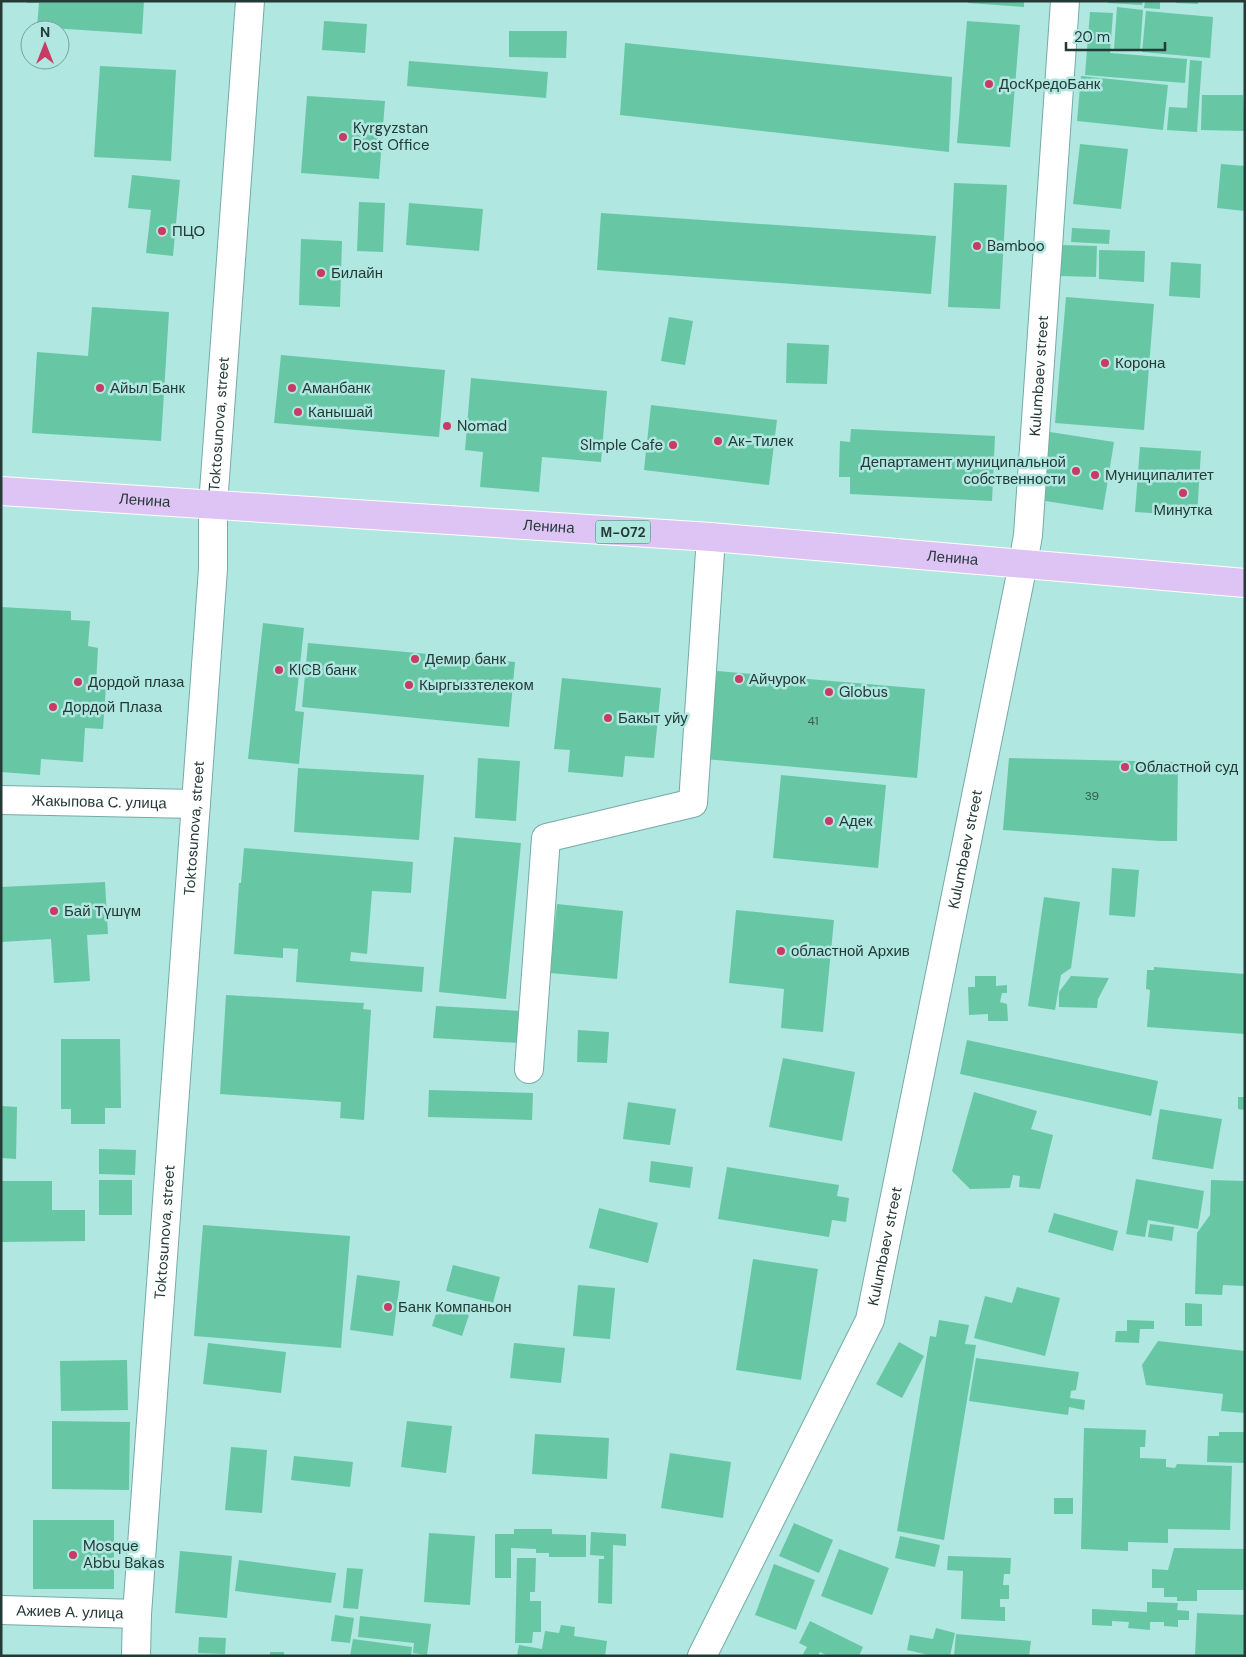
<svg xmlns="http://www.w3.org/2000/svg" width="1246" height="1657" viewBox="0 0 1246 1657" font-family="'DM Sans',sans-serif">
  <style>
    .building { fill: #67c7a4 }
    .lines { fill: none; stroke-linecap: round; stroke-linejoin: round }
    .minor-casing { stroke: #76aaa5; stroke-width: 30 }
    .major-casing { stroke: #fff; stroke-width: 30 }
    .minor { stroke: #fff; stroke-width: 28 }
    .major { stroke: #ddc4f4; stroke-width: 28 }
    .poi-dot { fill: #c93a64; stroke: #b0e7e1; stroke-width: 2 }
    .labels { text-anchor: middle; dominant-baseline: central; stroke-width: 5; stroke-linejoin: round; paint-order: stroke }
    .number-label { font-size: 12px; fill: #355d52 }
    .shield { fill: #b0e7e1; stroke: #4e6e6a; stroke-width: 1 }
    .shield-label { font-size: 14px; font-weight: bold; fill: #243a37 }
    .poi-label { font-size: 15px; fill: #243a37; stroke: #b0e7e1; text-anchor: start }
    .street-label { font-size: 15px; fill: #243a37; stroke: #b0e7e1 }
  </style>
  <rect width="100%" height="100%" fill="#b0e7e1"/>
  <g class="building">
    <polygon points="27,1 144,1 142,34 37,27 39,3 27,3"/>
    <polygon points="968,1 1024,1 1024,7 968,3"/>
    <polygon points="1108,1 1143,1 1142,5 1108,3"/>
    <polygon points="1145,1 1160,1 1160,9 1144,8"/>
    <polygon points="1176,1 1198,1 1198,4 1176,3"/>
    <polygon points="1117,7 1143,10 1140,51 1114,49"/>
    <polygon points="1146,11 1213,17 1210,58 1142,52"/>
    <polygon points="1090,12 1113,13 1110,53 1187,59 1185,83 1085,75"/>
    <polygon points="324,21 367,24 365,53 322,50"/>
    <polygon points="967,21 1020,25 1010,147 957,143"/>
    <polygon points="509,31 567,31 566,58 509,57"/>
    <polygon points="625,43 952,77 949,152 620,115"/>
    <polygon points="1190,60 1202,61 1197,132 1167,130 1169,107 1187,108"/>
    <polygon points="409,61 548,72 546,98 407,86"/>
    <polygon points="100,66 176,70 171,161 94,157"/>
    <polygon points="1081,76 1168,85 1163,130 1077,121"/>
    <polygon points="1202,95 1243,95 1245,131 1201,130"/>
    <polygon points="307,96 385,101 379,179 301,173"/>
    <polygon points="1080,144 1128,149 1121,209 1073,204"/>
    <polygon points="1221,164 1245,166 1245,211 1217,208"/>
    <polygon points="132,175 180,180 173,256 146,253 151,210 128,208"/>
    <polygon points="954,183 1007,185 1000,309 948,307"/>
    <polygon points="359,202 385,203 383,252 357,251"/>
    <polygon points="409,203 483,209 479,251 406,245"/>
    <polygon points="601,213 936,236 931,294 597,270"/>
    <polygon points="1072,228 1110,230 1109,244 1071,242"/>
    <polygon points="301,239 342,241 340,307 299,305"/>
    <polygon points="1061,245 1097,246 1096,277 1060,276"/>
    <polygon points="1099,250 1145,251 1144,282 1099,279"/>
    <polygon points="1171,262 1201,264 1200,298 1169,296"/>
    <polygon points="1066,297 1154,304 1144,430 1055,423"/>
    <polygon points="92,307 169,312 161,441 32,433 37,352 88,356"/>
    <polygon points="669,317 693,321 685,365 661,361"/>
    <polygon points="787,343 829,345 827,384 786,383"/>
    <polygon points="281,355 445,370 439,437 274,423"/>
    <polygon points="471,378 607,391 601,462 542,457 539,492 480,487 483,452 465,450"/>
    <polygon points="651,405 777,420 769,485 644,470"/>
    <polygon points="851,429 995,436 992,501 850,494 850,477 839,477 840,441 850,442"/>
    <polygon points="1050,432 1114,442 1103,510 1039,500"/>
    <polygon points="1140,447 1201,451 1197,516 1135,512"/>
    <polygon points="1,607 71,611 71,620 90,621 88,646 98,648 96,685 106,686 103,729 85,728 83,762 41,759 40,775 1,772"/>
    <polygon points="263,623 304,628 295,711 304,712 299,764 248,759"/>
    <polygon points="308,643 515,662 509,727 302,707"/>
    <polygon points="717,671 925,689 917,778 705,759 705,708 713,709"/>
    <polygon points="562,678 661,688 654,758 625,756 623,777 568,772 570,750 554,749"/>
    <polygon points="478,758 520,761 516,821 475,818"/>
    <polygon points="1009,758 1178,762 1177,841 1161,841 1003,830"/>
    <polygon points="298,768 424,775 419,840 294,832"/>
    <polygon points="781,775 886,785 878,868 773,858"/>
    <polygon points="454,837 521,843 506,999 439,992"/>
    <polygon points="244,848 413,862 411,893 372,891 367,954 351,952 350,961 424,967 422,992 296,982 298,949 283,948 283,958 234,954 239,883 241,883"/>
    <polygon points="1112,868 1139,870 1135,917 1109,915"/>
    <polygon points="105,882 108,934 87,935 90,981 54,983 51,939 1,942 1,887"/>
    <polygon points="1044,897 1080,902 1071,968 1061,975 1055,1010 1028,1006"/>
    <polygon points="557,904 623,911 617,979 550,973"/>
    <polygon points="736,910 834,920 823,1032 781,1028 784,989 729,983"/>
    <polygon points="1154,967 1245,974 1245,1034 1147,1027 1150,990 1146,989 1147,970 1154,970"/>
    <polygon points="975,976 996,976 996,986 1007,985 1007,993 1002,993 1000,1002 1007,1004 1008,1021 988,1021 988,1014 969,1015 968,987 975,987"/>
    <polygon points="1071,976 1109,978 1098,999 1097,1008 1059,1007 1059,992"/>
    <polygon points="226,995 364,1003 363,1009 371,1010 364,1120 340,1118 341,1102 220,1094"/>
    <polygon points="436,1006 521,1011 519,1043 433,1038"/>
    <polygon points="578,1030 609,1032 607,1063 577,1062"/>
    <polygon points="61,1039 120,1039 121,1108 105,1108 105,1124 71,1124 71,1109 61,1109"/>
    <polygon points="967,1040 1158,1081 1151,1116 960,1074"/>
    <polygon points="783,1058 855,1072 842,1141 769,1127"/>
    <polygon points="429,1090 533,1093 532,1120 428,1117"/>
    <polygon points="974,1092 1037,1111 1031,1129 1053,1135 1040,1189 1019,1187 1020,1176 1013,1175 1010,1188 970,1189 952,1171"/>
    <polygon points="1238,1097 1245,1097 1245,1110 1238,1109"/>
    <polygon points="628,1102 676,1109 670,1145 623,1139"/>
    <polygon points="1,1106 17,1107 16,1159 1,1158"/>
    <polygon points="1160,1109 1222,1119 1213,1169 1152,1159"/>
    <polygon points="99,1149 136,1150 135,1175 99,1174"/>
    <polygon points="651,1161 693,1167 690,1188 649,1182"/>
    <polygon points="727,1167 839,1185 837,1196 849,1198 846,1222 832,1220 829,1237 718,1219"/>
    <polygon points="1136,1179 1204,1191 1198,1229 1148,1220 1145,1237 1126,1234"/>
    <rect x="99" y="1180" width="33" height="35"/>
    <polygon points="1211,1180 1245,1181 1245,1286 1223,1285 1222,1295 1195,1294 1197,1233 1210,1215"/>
    <polygon points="1,1181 52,1181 52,1210 85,1210 85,1241 1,1242"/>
    <polygon points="599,1208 658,1223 648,1263 589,1248"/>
    <polygon points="1054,1213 1118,1231 1113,1251 1048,1232"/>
    <polygon points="1150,1224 1174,1227 1172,1241 1148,1237"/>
    <polygon points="203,1225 350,1236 341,1348 194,1336"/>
    <polygon points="753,1259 818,1269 801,1380 736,1370"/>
    <polygon points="453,1265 500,1277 493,1303 446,1291"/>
    <polygon points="357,1275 400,1281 393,1336 350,1330"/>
    <polygon points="578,1285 615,1288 610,1339 573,1336"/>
    <polygon points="1017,1287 1060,1298 1045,1356 974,1338 985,1296 1012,1303"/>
    <polygon points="1185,1303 1202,1304 1202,1326 1185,1326"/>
    <polygon points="439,1304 469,1315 462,1336 432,1326"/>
    <polygon points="939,1320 969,1325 965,1344 976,1345 944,1540 897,1531 930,1336 936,1337"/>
    <polygon points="1127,1320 1154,1321 1154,1329 1140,1329 1139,1343 1115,1342 1116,1331 1127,1331"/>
    <polygon points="1158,1341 1245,1351 1245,1413 1221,1411 1223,1394 1146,1385 1142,1365"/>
    <polygon points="899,1342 924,1356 902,1398 876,1384"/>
    <polygon points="208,1343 286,1352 281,1393 203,1384"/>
    <polygon points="514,1343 565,1348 561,1383 510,1378"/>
    <polygon points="976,1358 1079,1372 1076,1390 1071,1391 1070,1398 1085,1400 1084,1410 1069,1407 1068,1415 969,1401"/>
    <polygon points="127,1360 128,1410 61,1411 60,1361"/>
    <polygon points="52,1421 130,1422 129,1490 52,1489"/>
    <polygon points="407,1421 452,1426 446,1473 401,1467"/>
    <polygon points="1084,1428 1146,1430 1145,1447 1140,1447 1140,1458 1166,1459 1166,1467 1175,1468 1177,1464 1232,1466 1230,1530 1168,1529 1168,1543 1128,1542 1128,1551 1081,1549"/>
    <polygon points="1219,1432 1245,1432 1245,1463 1207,1462 1208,1436 1219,1436"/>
    <polygon points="535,1434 609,1438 607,1479 532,1474"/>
    <polygon points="231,1447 267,1450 262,1513 225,1510"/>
    <polygon points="670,1453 731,1462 723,1518 661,1508"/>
    <polygon points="294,1456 353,1462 350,1487 291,1480"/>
    <rect x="1054" y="1498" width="19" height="16"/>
    <rect x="33" y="1520" width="81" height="69"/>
    <polygon points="794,1523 833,1540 819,1573 779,1556"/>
    <polygon points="514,1529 552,1529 552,1534 586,1535 586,1557 549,1557 549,1553 536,1553 536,1549 511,1548 511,1578 495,1578 495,1534 514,1534"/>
    <polygon points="591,1532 626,1534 626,1546 613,1545 612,1604 598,1603 599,1559 604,1559 604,1556 590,1555"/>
    <polygon points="429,1533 475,1536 470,1605 424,1602"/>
    <polygon points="900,1536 940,1545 935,1567 895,1558"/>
    <polygon points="1174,1548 1245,1549 1245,1590 1197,1590 1197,1601 1177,1601 1177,1597 1164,1597 1164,1588 1152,1588 1152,1569 1168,1570"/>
    <polygon points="839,1549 889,1568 872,1615 821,1596"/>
    <polygon points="180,1551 232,1556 227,1618 175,1613"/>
    <polygon points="948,1556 1011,1558 1010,1574 1004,1574 1003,1585 1009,1585 1009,1599 1000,1599 1000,1607 1005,1607 1005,1621 961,1619 963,1571 947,1570"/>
    <polygon points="517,1558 536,1558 535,1592 530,1592 530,1601 541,1601 541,1632 533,1632 532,1643 515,1643"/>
    <polygon points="239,1560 336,1573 331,1603 235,1591"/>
    <polygon points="774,1564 815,1580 796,1630 755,1615"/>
    <polygon points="347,1568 363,1569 358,1609 343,1608"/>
    <polygon points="1147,1602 1178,1603 1177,1610 1189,1611 1189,1620 1178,1620 1178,1627 1164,1626 1164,1622 1150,1622 1150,1630 1128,1628 1129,1622 1112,1621 1112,1626 1092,1625 1092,1609 1147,1612"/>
    <polygon points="1197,1613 1245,1615 1245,1656 1195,1656"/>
    <polygon points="335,1615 354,1618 350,1643 331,1641"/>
    <polygon points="360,1616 431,1624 427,1655 413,1653 414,1643 358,1637"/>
    <polygon points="810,1621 863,1647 859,1656 828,1656 820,1652 818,1656 802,1656 807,1647 799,1643"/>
    <polygon points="561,1625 575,1627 574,1636 607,1641 605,1656 517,1656 519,1645 542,1649 545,1631 559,1633"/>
    <polygon points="936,1628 955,1633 950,1656 933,1656 907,1650 910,1635 933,1639"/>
    <polygon points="956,1634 1031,1641 1029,1656 954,1656"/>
    <polygon points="199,1637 226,1638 225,1654 198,1653"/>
    <polygon points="353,1639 412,1647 411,1656 350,1656"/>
    <rect x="270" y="1652" width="14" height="4"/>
  </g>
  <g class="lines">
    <g class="minor-casing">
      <g id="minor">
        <path id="s1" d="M1,800L196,804"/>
        <polyline points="529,1069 546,838 693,803 711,537"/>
        <path id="s2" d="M1,1610L137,1614"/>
        <path id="s3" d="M136,1656L137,1614L213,569V505L250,1"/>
        <path id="s4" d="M702,1656L870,1320L1023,564L1028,535L1065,1"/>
      </g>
    </g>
    <g class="major-casing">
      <g id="major">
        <path id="s5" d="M1,491L711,537L1245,583"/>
      </g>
    </g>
    <use href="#minor" class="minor"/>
    <use href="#major" class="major"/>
  </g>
  <g class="poi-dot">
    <circle cx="989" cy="84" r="5"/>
    <circle cx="343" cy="137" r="5"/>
    <circle cx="162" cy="231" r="5"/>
    <circle cx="977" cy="246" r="5"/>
    <circle cx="321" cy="273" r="5"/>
    <circle cx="1105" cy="363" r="5"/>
    <circle cx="100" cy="388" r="5"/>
    <circle cx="292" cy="388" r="5"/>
    <circle cx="298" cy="412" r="5"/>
    <circle cx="447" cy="426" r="5"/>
    <circle cx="718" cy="441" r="5"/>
    <circle cx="673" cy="445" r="5"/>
    <circle cx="1076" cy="471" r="5"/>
    <circle cx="1095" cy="475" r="5"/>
    <circle cx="1183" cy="493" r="5"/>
    <circle cx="415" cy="659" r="5"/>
    <circle cx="279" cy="670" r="5"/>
    <circle cx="739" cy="679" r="5"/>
    <circle cx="78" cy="682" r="5"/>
    <circle cx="409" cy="685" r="5"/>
    <circle cx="829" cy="692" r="5"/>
    <circle cx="53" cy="707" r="5"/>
    <circle cx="608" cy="718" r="5"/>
    <circle cx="1125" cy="767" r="5"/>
    <circle cx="829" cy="821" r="5"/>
    <circle cx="54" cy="911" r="5"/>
    <circle cx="781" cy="951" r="5"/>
    <circle cx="388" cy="1307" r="5"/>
    <circle cx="73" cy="1555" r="5"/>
  </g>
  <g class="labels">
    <g class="number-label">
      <text x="813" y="721">41</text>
      <text x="1092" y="796">39</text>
    </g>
    <rect class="shield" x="595.5" y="520.5" width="55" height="23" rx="4"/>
    <g class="shield-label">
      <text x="623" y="532">М-072</text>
    </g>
    <g class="poi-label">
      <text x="999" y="84">ДосКредоБанк</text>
      <text x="353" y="128">Kyrgyzstan<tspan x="353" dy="17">Post Office</tspan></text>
      <text x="172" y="231">ПЦО</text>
      <text x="987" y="246">Bamboo</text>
      <text x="331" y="273">Билайн</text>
      <text x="1115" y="363">Корона</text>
      <text x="110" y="388">Айыл Банк</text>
      <text x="302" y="388">Аманбанк</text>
      <text x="308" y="412">Канышай</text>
      <text x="457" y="426">Nomad</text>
      <text x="728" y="441">Ак-Тилек</text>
      <text x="663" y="445" text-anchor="end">SImple Cafe</text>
      <text x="1066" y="462" text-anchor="end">Департамент муниципальной<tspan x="1066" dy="17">собственности</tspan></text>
      <text x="1105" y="475">Муниципалитет</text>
      <text x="1183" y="510" text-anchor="middle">Минутка</text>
      <text x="425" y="659">Демир банк</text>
      <text x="289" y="670">KICB банк</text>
      <text x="749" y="679">Айчурок</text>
      <text x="88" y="682">Дордой плаза</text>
      <text x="419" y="685">Кыргыззтелеком</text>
      <text x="839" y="692">Globus</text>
      <text x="63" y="707">Дордой Плаза</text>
      <text x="618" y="718">Бакыт уйу</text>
      <text x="1135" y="767">Областной суд</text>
      <text x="839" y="821">Адек</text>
      <text x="64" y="911">Бай Түшүм</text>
      <text x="791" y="951">областной Архив</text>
      <text x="398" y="1307">Банк Компаньон</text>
      <text x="83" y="1546">Mosque<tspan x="83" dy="17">Abbu Bakas</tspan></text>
    </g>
    <g class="street-label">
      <text stroke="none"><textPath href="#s4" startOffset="1336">Kulumbaev street</textPath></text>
      <text stroke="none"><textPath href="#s3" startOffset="1235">Toktosunova, street</textPath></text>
      <text stroke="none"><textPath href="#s5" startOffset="144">Ленина</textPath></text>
      <text stroke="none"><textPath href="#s5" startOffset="549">Ленина</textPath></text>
      <text stroke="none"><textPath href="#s5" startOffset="954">Ленина</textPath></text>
      <text stroke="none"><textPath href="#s1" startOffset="98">Жакыпова С. улица</textPath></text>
      <text stroke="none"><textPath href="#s3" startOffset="830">Toktosunova, street</textPath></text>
      <text stroke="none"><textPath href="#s4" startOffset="856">Kulumbaev street</textPath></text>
      <text stroke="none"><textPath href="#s3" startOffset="425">Toktosunova, street</textPath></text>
      <text stroke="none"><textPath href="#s4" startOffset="451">Kulumbaev street</textPath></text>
      <text stroke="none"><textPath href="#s2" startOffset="69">Ажиев А. улица</textPath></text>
    </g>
  </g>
  <rect width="1246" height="1657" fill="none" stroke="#243a37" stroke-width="5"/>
  <g transform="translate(45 45)"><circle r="24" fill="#b0e7e1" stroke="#78a29d"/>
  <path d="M0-4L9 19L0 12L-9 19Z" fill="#c93a64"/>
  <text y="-8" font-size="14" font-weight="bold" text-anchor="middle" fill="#243a37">N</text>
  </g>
  <path d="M1066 42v8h99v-8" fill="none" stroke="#243a37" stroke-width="2.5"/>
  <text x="1074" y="42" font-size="15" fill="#243a37" stroke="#b0e7e1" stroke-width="4" paint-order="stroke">20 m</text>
</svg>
